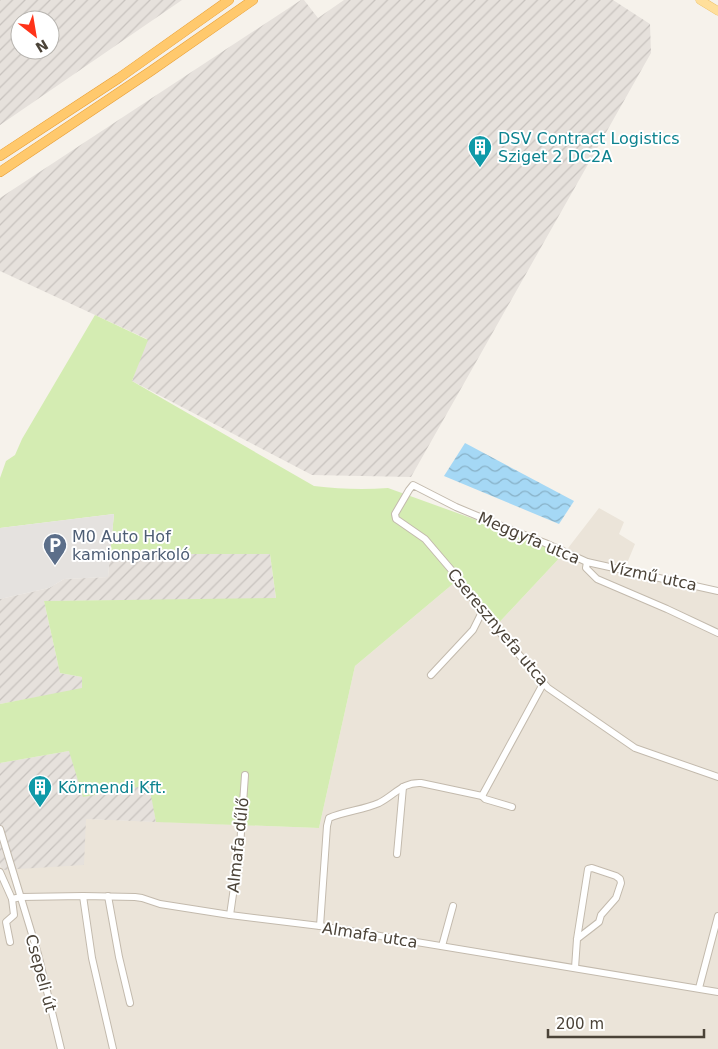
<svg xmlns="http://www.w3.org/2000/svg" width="718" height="1049" viewBox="0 0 718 1049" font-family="'DejaVu Sans',sans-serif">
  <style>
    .residential { fill: #ebe4d9 }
    .industrial { fill: url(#industrial-furrows); fill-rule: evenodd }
    .grass { fill: #d4ecb2 }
    .parking { fill: #e5e2df }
    .water { fill: url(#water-waves) }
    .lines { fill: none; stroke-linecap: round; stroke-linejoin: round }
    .minor-casing { stroke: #c3baad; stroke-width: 8 }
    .major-casing { stroke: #ecbe64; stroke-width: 9 }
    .highway-casing { stroke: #e89e34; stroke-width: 10 }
    .minor { stroke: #fff; stroke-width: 6 }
    .major { stroke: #ffdf9b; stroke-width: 8 }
    .highway { stroke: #ffc96d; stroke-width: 9 }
    .labels { text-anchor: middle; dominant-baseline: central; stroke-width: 4; stroke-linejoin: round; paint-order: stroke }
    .culture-label { font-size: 16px; fill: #0d838f; stroke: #fff; text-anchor: start }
    .service-label { font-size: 16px; fill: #4e5e75; stroke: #fff; text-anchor: start }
    .street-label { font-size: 16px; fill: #4b4338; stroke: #fff }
  </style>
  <defs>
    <pattern id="industrial-furrows" width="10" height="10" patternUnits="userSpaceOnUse" patternTransform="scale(1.25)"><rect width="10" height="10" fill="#e6e1dc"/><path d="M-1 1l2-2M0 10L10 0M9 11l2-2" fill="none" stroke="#c7c2be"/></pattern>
    <pattern id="water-waves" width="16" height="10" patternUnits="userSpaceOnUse" patternTransform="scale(1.25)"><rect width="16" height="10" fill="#a5d8f5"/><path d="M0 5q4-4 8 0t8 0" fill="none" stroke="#88b1c7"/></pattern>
  </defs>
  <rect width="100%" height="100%" fill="#f6f2eb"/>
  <polygon class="residential" points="599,508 624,522 619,534 635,544 625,568 718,589 718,1049 0,1049 0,864 1,869 86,819 319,828 355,666 454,583 494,628 565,552"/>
  <g class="industrial">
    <path d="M0,0H182L0,125ZM20,20H50V50H20Z"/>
    <polygon points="301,0 304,0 318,18 344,0 613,0 650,24 651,53 411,477 312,475 132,381 147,339 0,271 0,198"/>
    <polygon points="110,554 270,554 276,599 44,601 60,673 82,677 82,689 0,704 0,599 49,588 64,579 108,577"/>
    <polygon points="69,751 150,785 156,822 86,819 84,865 2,870 0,864 0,763"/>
  </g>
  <path class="grass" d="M95,315L148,340L132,381L314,486C339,489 363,490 388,488L565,552L494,628L454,583L355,666L319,828L156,822L149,785L83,797L69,751L0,763V704L82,688V677L60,673L44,601L276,598L270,554H110L114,514L0,528V478L6,461L15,455L22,439Z"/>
  <polygon class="parking" points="114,514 108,577 64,579 49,588 0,599 0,528"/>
  <polygon class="water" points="465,443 574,501 559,524 444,476"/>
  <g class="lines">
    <g class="minor-casing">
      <g id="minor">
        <polyline points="587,562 586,568 597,579 667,609 718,633"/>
        <polyline points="718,591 587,562 545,543 499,525 456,507 413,485 409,490 395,514 396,519 399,521 425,539 454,573 482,612 548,688 635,748 718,777"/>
        <polyline points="431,675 473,630 482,612"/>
        <polyline points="482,796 485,799 512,807"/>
        <polyline points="0,829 38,954 61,1049"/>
        <polyline points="397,854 403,787"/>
        <polyline points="0,872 12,899 21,897 83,896 135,897 142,898 160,904 230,915 320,926 718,992"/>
        <polyline points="83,896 92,958 113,1049"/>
        <polyline points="108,896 119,957 130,1003"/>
        <polyline points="230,915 240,846 245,775"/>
        <path d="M320,926L327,826L329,818C345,811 363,810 379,803C395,795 402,782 421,783L482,796L543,684"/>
        <polyline points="10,942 6,922 14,915 12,899"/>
        <polyline points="442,946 453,906"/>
        <polyline points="575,968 577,939 588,869 592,868 616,876 620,879 621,883 616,898 601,915 599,922 577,939"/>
        <polyline points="699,988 718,916"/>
      </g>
    </g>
    <g class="major-casing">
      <polyline id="major" points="700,0 718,11"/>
    </g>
    <g class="highway-casing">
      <g id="highway">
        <polyline points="0,156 119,78 229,0"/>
        <polyline points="0,172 151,71 253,0"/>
      </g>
    </g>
    <use href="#minor" class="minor"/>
    <use href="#major" class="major"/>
    <use href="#highway" class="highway"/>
  </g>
  <defs>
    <g id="building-pin" transform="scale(1.25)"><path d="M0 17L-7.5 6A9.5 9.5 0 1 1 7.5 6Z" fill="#0f9aa8" stroke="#fff"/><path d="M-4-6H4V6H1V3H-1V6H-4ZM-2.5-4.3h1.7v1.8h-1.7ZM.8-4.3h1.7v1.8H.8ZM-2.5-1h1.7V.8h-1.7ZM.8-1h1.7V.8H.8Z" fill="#fff"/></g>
    <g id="parking-pin" transform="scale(1.25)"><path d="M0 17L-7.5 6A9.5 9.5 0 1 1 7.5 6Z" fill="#5c6f8a" stroke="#fff"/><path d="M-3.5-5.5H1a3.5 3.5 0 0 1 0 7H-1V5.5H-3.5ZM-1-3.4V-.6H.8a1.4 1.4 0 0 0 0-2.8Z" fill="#fff"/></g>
  </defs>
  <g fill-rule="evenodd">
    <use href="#building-pin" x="480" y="147"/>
    <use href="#parking-pin" x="55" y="545"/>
    <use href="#building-pin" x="40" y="787"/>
  </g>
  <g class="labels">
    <g class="culture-label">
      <text x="498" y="138">DSV Contract Logistics<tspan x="498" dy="18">Sziget 2 DC2A</tspan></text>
      <text x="58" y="787">Körmendi Kft.</text>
    </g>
    <g class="service-label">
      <text x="72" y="536">M0 Auto Hof<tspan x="72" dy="18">kamionparkoló</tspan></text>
    </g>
    <g class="street-label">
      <text transform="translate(529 538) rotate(23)">Meggyfa utca</text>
      <text transform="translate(653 576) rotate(12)">Vízmű utca</text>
      <text transform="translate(498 627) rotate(50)">Cseresznyefa utca</text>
      <text transform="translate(238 845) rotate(-84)">Almafa dűlő</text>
      <text transform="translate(370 935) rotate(9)">Almafa utca</text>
      <text transform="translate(41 973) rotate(75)">Csepeli út</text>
    </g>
  </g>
  <g transform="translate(35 35) rotate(149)"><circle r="24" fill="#ffffff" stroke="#b7b4af"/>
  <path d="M0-4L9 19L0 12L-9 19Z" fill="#ff3319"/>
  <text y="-8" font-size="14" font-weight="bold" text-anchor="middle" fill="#4b4338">N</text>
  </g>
  <path d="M548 1029v8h156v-8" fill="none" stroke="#4b4338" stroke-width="2.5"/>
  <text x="556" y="1029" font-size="15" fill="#4b4338" stroke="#ffffff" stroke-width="4" paint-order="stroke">200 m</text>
</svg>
